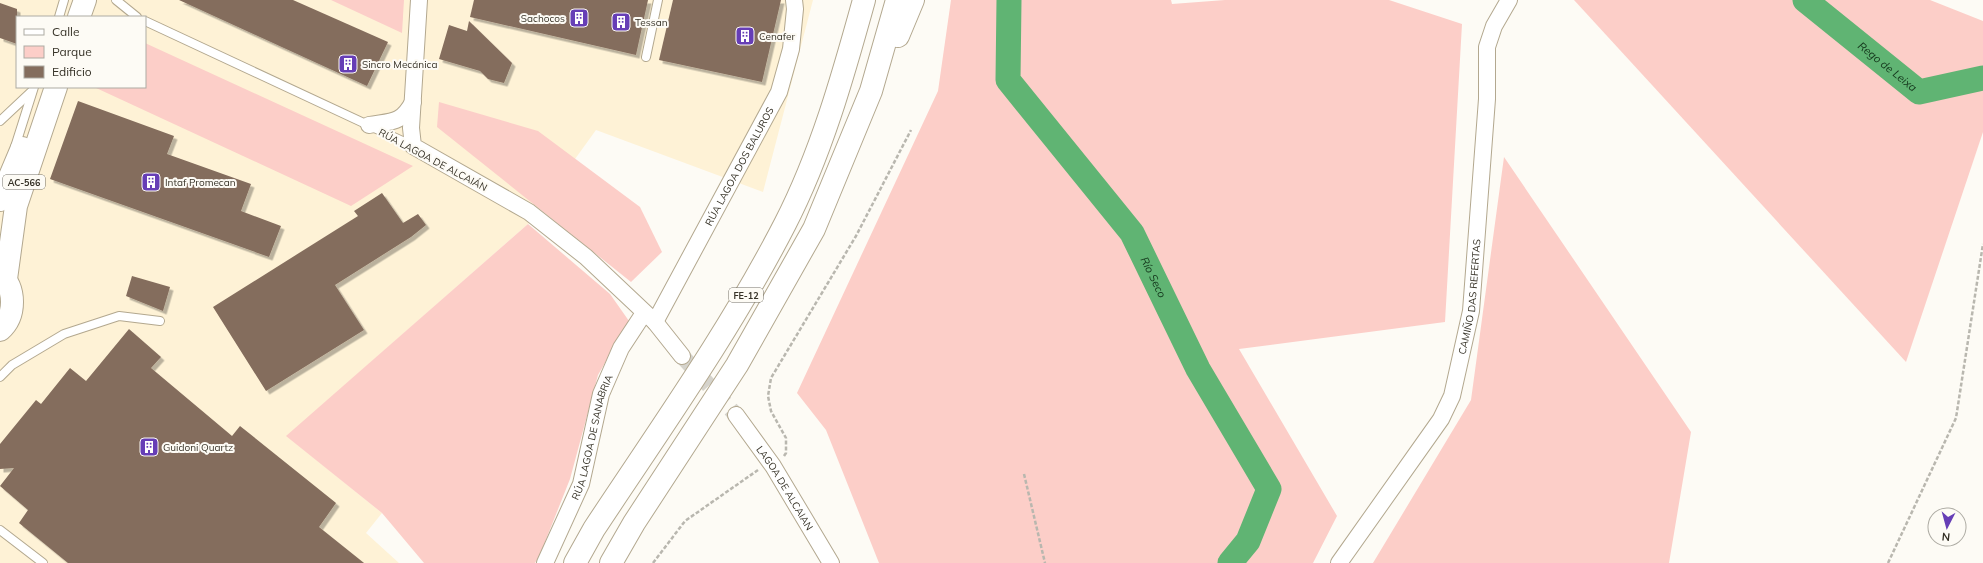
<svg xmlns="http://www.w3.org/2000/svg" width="1983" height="563" viewBox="0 0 1983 563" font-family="Mulish,sans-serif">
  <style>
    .built { fill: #fef2d6; fill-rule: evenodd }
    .green { fill: #fccec8 }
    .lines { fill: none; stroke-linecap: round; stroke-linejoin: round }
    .river { stroke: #60b473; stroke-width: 25 }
    .building { fill: #846d5d; filter: url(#shadow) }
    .minor-tunnel { stroke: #d5d3cc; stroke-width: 16; stroke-dasharray: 16 8; stroke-linecap: butt }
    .service-casing { stroke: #b3a88f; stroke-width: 10 }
    .minor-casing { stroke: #b3a88f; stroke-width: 18 }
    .primary-casing { stroke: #b3a88f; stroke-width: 24 }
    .trunk-casing { stroke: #b3a88f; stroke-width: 24 }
    .path { stroke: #b9b7af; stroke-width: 2.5; stroke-dasharray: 4 2; stroke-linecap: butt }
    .service { stroke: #fff; stroke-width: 8 }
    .minor { stroke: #fff; stroke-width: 16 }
    .primary { stroke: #fff; stroke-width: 22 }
    .trunk { stroke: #fff; stroke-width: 22 }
    .labels { text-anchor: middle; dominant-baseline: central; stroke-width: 4; stroke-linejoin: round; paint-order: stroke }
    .shield { fill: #fdfbf5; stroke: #726e65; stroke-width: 1 }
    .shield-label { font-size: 9px; font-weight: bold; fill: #363227 }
    .poi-label { font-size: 10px; fill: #363227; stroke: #fdfbf5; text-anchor: start }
    .street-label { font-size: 10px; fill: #363227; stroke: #fdfbf5 }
    .water-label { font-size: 11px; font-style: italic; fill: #15381d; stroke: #fdfbf5 }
  </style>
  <defs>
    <filter id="shadow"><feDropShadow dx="3.5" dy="3.5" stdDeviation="0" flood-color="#0004"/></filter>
  </defs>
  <rect width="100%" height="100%" fill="#fdfbf5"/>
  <path class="built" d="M0,0H813L763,192L596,130L528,224L287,436L382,513L366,533L399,563H0ZM17,17H145V87H17Z"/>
  <g class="green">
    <polygon points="331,0 404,0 402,33"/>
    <polygon points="951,0 1171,0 1172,4 1225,0 1389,0 1462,24 1445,322 1239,349 1337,516 1313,563 879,563 826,430 797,393 938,91"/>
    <polygon points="1574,0 1930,0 1983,21 1983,132 1906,362"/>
    <polygon points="145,43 413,166 351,206 94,87 145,87"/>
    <polygon points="439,102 538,131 640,207 662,252 631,282 437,127"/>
    <polygon points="1504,157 1691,432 1669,563 1373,563 1471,400"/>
    <polygon points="528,224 610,294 629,321 598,375 570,479 541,552 535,563 424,563 382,513 286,436"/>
  </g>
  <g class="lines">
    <g class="river">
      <path id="s1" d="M1009,0L1008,80L1132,233L1198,369L1269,489L1248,541L1230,563"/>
      <path id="s2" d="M1805,0L1919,92L1983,78"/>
    </g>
  </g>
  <g class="building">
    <polygon points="179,0 293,0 388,42 367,86"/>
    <polygon points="474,0 648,0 636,55 470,17"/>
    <polygon points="673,0 781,0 762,82 659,60"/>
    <polygon points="0,3 17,9 17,44 0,38"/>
    <polygon points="469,21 512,63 504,83 488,79 480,71 439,59 449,25 467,31"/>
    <polygon points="78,101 174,136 167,154 251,184 241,211 281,226 269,257 50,179"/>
    <polygon points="382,193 403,223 418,214 426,225 411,237 335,285 364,330 266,391 213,307 358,216 354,211"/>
    <polygon points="132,276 170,287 163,311 126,296"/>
    <polygon points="129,329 161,357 151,368 232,436 240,426 336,503 319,527 364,563 68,563 19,523 28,510 0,486 14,468 0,469 0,444 36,400 41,404 70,368 86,381"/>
  </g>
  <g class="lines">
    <polyline class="minor-tunnel" points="682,356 736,415"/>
    <g class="service-casing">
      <g id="service">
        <polyline points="116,0 137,17"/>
        <polyline points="59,17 64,0"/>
        <polyline points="145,21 413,146"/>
        <polyline points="646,57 658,0"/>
        <polyline points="0,121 31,92"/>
        <polyline points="15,147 34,87"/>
        <polyline points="0,377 12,365 64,334 119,316 160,321"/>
        <polyline points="0,530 43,563"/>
      </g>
    </g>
    <g class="minor-casing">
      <g id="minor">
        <polyline points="419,0 411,128 413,146 529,212 586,257 655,322 682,356"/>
        <path d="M369,125C392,121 401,124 413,102"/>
        <path id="s3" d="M655,322L779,92L791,49L795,9L794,0"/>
        <path id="s4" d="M736,415L773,466L831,563"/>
        <path id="s5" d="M545,563L581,484L601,394L621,348L644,313"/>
        <path id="s6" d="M1339,563L1441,419L1452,396L1471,311L1487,99V47L1494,26L1509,0"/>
      </g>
    </g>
    <g class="primary-casing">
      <g id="primary">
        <polyline points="79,17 85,0"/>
        <polyline points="0,200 22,148"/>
        <path d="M0,274C16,288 16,316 0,330"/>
        <polyline points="6,279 16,206 56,87"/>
      </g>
    </g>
    <g class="trunk-casing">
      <g id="trunk">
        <polyline points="898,36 913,0"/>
        <path d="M575,563L594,529C660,429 730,331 785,224C821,154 843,76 864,0"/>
        <polyline points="611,563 634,523 737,365 814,229 871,91 897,0"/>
      </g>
    </g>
    <g class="path">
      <polyline points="784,456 786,453 786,438 771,411 768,396 771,378 856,236 911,130"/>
      <polyline points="1024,474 1045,563"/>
      <polyline points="653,563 685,521 758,470"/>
      <polyline points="1888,563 1956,418 1983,244"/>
    </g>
    <use href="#service" class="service"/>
    <use href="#minor" class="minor"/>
    <use href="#primary" class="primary"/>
    <use href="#trunk" class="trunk"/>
  </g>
  <defs>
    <g id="building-square" transform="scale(1)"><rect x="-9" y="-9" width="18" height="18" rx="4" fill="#663eb6" stroke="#fdfbf5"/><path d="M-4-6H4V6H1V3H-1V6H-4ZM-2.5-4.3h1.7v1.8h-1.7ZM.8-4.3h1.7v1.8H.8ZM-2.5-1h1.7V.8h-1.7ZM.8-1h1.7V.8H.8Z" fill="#fff"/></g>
  </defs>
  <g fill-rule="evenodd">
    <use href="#building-square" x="579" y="18"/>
    <use href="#building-square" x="621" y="22"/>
    <use href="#building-square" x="745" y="36"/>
    <use href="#building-square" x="348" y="64"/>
    <use href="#building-square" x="151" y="182"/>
    <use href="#building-square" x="149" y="447"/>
  </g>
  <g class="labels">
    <g class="shield">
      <rect x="3" y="175" width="42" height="14" rx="3"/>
      <rect x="729" y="288" width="34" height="14" rx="3"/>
    </g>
    <g class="shield-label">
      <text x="24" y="182">AC-566</text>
      <text x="746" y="295">FE-12</text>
    </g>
    <g class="poi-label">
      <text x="565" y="18" text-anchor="end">Sachocos</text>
      <text x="635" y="22">Tessan</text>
      <text x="759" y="36">Cenafer</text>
      <text x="362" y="64">Sincro Mecánica</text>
      <text x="165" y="182">Intaf Promecan</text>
      <text x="163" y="447">Guidoni Quartz</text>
    </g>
    <g class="street-label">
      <text transform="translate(433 160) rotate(28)">RÚA LAGOA DE ALCAIÁN</text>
      <text stroke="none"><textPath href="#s3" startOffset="177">RÚA LAGOA DOS BALUROS</textPath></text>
      <text stroke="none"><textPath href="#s6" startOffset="303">CAMIÑO DAS REFERTAS</textPath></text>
      <text stroke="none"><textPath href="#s5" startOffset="135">RÚA LAGOA DE SANABRIA</textPath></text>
      <text stroke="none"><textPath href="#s4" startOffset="88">LAGOA DE ALCAIAN</textPath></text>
    </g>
    <g class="water-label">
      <text stroke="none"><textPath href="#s2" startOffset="106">Rego de Leixa</textPath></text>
      <text stroke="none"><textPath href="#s1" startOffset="326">Río Seco</textPath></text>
    </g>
  </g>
  <rect x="16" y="16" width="130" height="72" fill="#fdfbf5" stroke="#adaba3"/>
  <rect x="24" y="29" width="20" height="6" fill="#ffffff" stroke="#adaba3"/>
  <text x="52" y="36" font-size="12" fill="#363227">Calle</text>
  <rect x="24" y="46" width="20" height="12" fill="#fccec8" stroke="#adaba3"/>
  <text x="52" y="56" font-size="12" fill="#363227">Parque</text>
  <rect x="24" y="66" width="20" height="12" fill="#846d5d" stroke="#adaba3"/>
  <text x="52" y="76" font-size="12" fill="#363227">Edificio</text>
  <g transform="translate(1947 527) rotate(186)"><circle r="19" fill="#fdfbf5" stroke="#adaba3"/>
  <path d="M0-3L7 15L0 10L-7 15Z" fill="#663eb6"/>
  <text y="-6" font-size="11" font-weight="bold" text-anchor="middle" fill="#363227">N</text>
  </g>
</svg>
